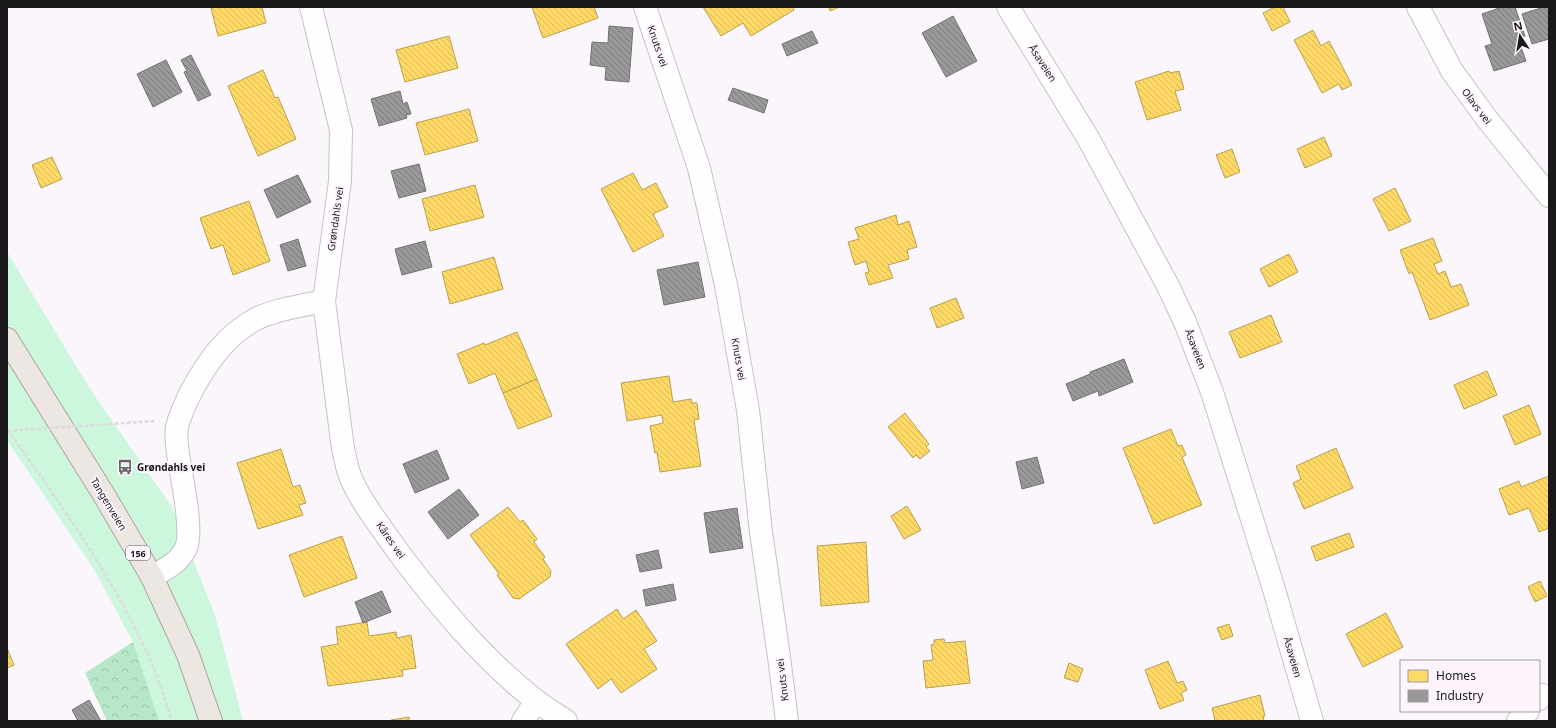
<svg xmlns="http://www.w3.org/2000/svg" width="1556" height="728" viewBox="0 0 1556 728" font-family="'Noto Sans',sans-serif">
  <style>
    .green { fill: #ccf7dc }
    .forest { fill: url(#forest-crowns) }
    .homes { fill: url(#homes-back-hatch); stroke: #bb9f50 }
    .industry { fill: url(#industry-back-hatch); stroke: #737273 }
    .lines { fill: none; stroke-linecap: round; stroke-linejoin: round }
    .minor-casing { stroke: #c5c1c5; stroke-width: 24 }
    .major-casing { stroke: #b1a69e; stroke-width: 24 }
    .path { stroke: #dcdbdc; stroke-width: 2.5; stroke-dasharray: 4 2; stroke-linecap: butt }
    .minor { stroke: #fefefe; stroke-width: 22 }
    .major { stroke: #ece7e2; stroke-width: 22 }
    .path-bridge { stroke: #dcdbdc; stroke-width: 2.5; stroke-dasharray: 4 2; stroke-linecap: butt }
    .labels { text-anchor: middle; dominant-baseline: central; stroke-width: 4; stroke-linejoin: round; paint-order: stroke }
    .shield { fill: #fdf4fd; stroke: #5f5a5f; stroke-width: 1 }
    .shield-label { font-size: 9px; font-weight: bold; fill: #1b181b }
    .street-label { font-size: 10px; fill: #1b181b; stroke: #fdf4fd }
    .poi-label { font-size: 10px; font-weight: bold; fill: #1b181b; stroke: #fdf4fd; text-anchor: start }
  </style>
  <defs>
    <pattern id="forest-crowns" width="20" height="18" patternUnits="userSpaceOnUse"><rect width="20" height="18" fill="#b7e7c9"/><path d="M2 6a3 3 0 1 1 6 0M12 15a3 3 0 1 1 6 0" fill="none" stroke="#9dc5ac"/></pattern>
    <pattern id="homes-back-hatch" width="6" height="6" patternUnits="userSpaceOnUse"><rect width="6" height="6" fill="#ffd966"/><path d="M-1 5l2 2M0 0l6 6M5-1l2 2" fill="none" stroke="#daba58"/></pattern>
    <pattern id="industry-back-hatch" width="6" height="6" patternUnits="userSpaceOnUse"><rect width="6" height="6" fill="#999"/><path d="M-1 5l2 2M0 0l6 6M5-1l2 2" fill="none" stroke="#7c7c7c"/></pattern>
  </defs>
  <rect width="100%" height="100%" fill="#fbf6fb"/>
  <polygon class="green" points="7,252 90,389 172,507 215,615 243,721 159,721 133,642 95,571 7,440"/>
  <polygon class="forest" points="133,642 159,721 107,721 85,673"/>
  <g class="homes">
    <polygon points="217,7 262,7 266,23 218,36 211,8"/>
    <polygon points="532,7 594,7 598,18 543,38"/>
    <polygon points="703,7 793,7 794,10 751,36 743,23 721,36"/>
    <polygon points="829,7 839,7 830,11"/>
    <polygon points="1275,7 1283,7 1290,22 1272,31 1263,13"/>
    <polygon points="1313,30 1321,46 1329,41 1352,85 1342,90 1339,84 1322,93 1294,40"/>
    <polygon points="449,36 458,68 405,82 396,50"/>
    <polygon points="263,70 275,98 278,97 296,139 258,156 228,86"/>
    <polygon points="1169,71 1170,73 1179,71 1184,89 1175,91 1181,110 1147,120 1135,82"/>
    <polygon points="469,109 478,141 425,155 416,123"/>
    <polygon points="1324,137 1332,156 1305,168 1297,149"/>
    <polygon points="1232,149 1240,172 1225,178 1216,155"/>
    <polygon points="52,157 62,179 41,188 32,165"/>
    <polygon points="633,173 642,190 656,183 668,207 653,214 664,236 633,252 601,189"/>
    <polygon points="475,185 484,217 430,231 422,199"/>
    <polygon points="1395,188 1411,221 1389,231 1373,199"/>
    <polygon points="249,201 270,261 233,275 223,245 211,249 200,218"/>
    <polygon points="896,215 898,225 909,221 917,247 907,250 909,259 888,265 893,278 869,285 865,273 869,272 866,261 855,265 848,242 859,239 855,228"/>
    <polygon points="1433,238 1442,261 1434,264 1438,274 1445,271 1451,287 1461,284 1469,305 1430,320 1412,272 1409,274 1400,250"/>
    <polygon points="1289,254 1298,272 1269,287 1260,269"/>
    <polygon points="494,257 503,289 450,304 442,272"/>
    <polygon points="956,298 964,318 937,328 930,308"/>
    <polygon points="1271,315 1282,342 1240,358 1229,332"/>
    <polygon points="517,332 537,379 503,393 495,373 469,384 457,354 484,343 485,345"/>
    <polygon points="1487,371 1497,395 1464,409 1454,385"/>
    <polygon points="669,376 673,402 691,399 692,403 697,403 699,419 694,420 701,466 660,472 657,452 655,453 650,426 663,423 662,415 627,421 621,383"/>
    <polygon points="537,379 552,416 518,429 503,393"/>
    <polygon points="1529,405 1541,434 1515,445 1503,416"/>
    <polygon points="905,413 929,444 926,447 930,451 920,459 916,455 913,458 888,427"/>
    <polygon points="1171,429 1178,446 1182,445 1186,455 1182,457 1202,505 1154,524 1123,448"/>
    <polygon points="1336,448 1353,488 1304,509 1293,483 1301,479 1296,466"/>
    <polygon points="281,449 293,487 300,485 306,503 299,505 303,515 258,529 237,463"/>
    <polygon points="1549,476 1549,528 1539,532 1529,508 1509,515 1499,489 1519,481 1521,487"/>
    <polygon points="907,506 921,530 904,539 891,516"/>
    <polygon points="508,507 520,522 523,520 537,539 534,542 545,557 543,559 551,571 550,577 519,599 513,598 497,575 499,574 470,535"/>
    <polygon points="1349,533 1354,547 1316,561 1311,547"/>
    <polygon points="342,536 357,578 304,597 289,555"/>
    <polygon points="866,542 869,602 821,606 817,546"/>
    <polygon points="1540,581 1547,596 1535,602 1528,587"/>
    <polygon points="617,609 623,619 636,610 657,641 644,649 657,669 621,693 611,679 598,689 566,644"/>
    <polygon points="1386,613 1403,647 1363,667 1346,634"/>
    <polygon points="367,622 369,636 396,632 397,638 411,635 416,668 402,670 403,676 328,686 321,647 338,644 336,627"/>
    <polygon points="1229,624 1233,636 1222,640 1217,628"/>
    <polygon points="944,639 945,643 965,641 970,683 926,688 923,661 933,660 931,645 934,644 934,640"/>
    <polygon points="7,648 14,665 7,668"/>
    <polygon points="1168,661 1177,683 1183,681 1187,690 1181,693 1184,700 1160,709 1145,670"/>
    <polygon points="1069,663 1083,669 1078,682 1064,678"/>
    <polygon points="1260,695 1265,716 1263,716 1264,721 1215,721 1212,708"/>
    <polygon points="409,717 409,721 391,721 391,720"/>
  </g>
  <g class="industry">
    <polygon points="1502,7 1515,7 1525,36 1518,39 1526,61 1494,71 1485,46 1492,44 1482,14"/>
    <polygon points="1544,7 1549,7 1549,39 1532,44 1522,14"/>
    <polygon points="953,16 977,61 946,77 922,33"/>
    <polygon points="609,26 633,28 629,82 605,80 606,67 590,65 592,42 608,43"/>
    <polygon points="812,31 818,43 787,56 782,44"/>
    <polygon points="191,55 211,95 198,101 184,72 187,71 181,60"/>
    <polygon points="166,60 182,92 153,107 137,74"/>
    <polygon points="733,88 768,100 764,113 728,100"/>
    <polygon points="400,91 403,104 407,102 411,114 406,115 407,118 379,126 371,99"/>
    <polygon points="419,164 426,191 399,198 391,171"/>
    <polygon points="298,175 311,202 277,218 264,190"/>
    <polygon points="298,239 306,266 288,271 280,245"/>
    <polygon points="425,241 432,267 402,275 395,249"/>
    <polygon points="698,262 705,297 664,305 657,270"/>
    <polygon points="1124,359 1133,382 1099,396 1098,391 1073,401 1066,384 1090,374 1090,372"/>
    <polygon points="437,450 449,479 415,493 403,464"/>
    <polygon points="1037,457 1044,483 1022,489 1016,462"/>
    <polygon points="459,489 479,515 448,539 428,512"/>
    <polygon points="737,508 743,548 710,553 704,513"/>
    <polygon points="658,550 662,568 640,572 636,555"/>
    <polygon points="673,584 676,600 646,606 643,590"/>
    <polygon points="382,591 391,612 363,623 355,602"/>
    <polygon points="89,700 101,721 78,721 72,710"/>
  </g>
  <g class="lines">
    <g class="minor-casing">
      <g id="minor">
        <path d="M311,7L341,130L340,181L324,301L343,449C345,456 346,463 348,470C355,495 384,531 399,553C439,606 483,659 535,700C545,708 556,714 566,721"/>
        <polyline points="645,7 699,168 726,285 748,410 761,532 779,657 787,721"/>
        <polyline points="1008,7 1088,138 1167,284 1185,322 1212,392 1273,586 1312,721"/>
        <polyline points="1418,7 1452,71 1487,119 1549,196"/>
        <path d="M152,577C165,569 180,562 186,548C193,531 183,485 180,466C178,453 175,440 177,427C180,414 186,402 192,390C208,361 226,335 256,319C276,309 302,306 324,301"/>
        <polyline points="1539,699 1543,695"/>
        <polyline points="523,721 536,701"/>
        <polyline points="1518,721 1528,711"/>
      </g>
    </g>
    <g class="major-casing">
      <polyline id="major" points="7,339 104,495 152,577 188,655 211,721"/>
    </g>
    <path class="path" d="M7,429C62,506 117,582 154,669C161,686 166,704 172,721"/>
    <use href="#minor" class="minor"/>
    <use href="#major" class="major"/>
    <polyline class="path-bridge" points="7,431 154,421"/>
  </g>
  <defs>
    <g id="bus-bare" transform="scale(1.2)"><path d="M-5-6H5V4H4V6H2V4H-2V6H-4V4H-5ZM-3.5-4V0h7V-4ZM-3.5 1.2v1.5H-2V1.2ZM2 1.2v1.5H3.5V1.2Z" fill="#696669" stroke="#fdf4fd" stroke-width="2.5" paint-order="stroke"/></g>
  </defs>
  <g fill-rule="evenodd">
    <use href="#bus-bare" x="125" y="467"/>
  </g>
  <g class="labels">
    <rect class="shield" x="126" y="546" width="24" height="14" rx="3"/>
    <g class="shield-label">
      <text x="138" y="553">156</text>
    </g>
    <g class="street-label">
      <text transform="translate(658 46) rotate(71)">Knuts vei</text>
      <text transform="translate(1043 63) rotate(57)">Åsaveien</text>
      <text transform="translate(1477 106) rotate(53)">Olavs vei</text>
      <text transform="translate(335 219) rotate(-82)">Grøndahls vei</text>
      <text transform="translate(1196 349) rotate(69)">Åsaveien</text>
      <text transform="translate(739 359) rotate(80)">Knuts vei</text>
      <text transform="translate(109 504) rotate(59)">Tangenveien</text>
      <text transform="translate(391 540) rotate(55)">Kåres vei</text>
      <text transform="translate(1293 657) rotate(74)">Åsaveien</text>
      <text transform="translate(782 680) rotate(-97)">Knuts vei</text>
    </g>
    <g class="poi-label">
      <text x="137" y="467">Grøndahls vei</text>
    </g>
  </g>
  <rect width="1556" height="728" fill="none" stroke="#1b181b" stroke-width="16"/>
  <rect x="1400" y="660" width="140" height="52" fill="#fdf4fd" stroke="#a39ca3"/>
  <rect x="1408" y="670" width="20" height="12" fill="#ffd966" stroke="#a39ca3"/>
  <text x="1436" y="680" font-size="12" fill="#1b181b">Homes</text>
  <rect x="1408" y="690" width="20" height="12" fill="#999999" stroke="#a39ca3"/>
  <text x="1436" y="700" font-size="12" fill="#1b181b">Industry</text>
  <g transform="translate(1520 36) rotate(348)" stroke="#fdf4fd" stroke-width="3" paint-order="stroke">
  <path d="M0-3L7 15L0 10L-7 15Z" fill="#1b181b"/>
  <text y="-6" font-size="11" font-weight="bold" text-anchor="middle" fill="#1b181b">N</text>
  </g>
</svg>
